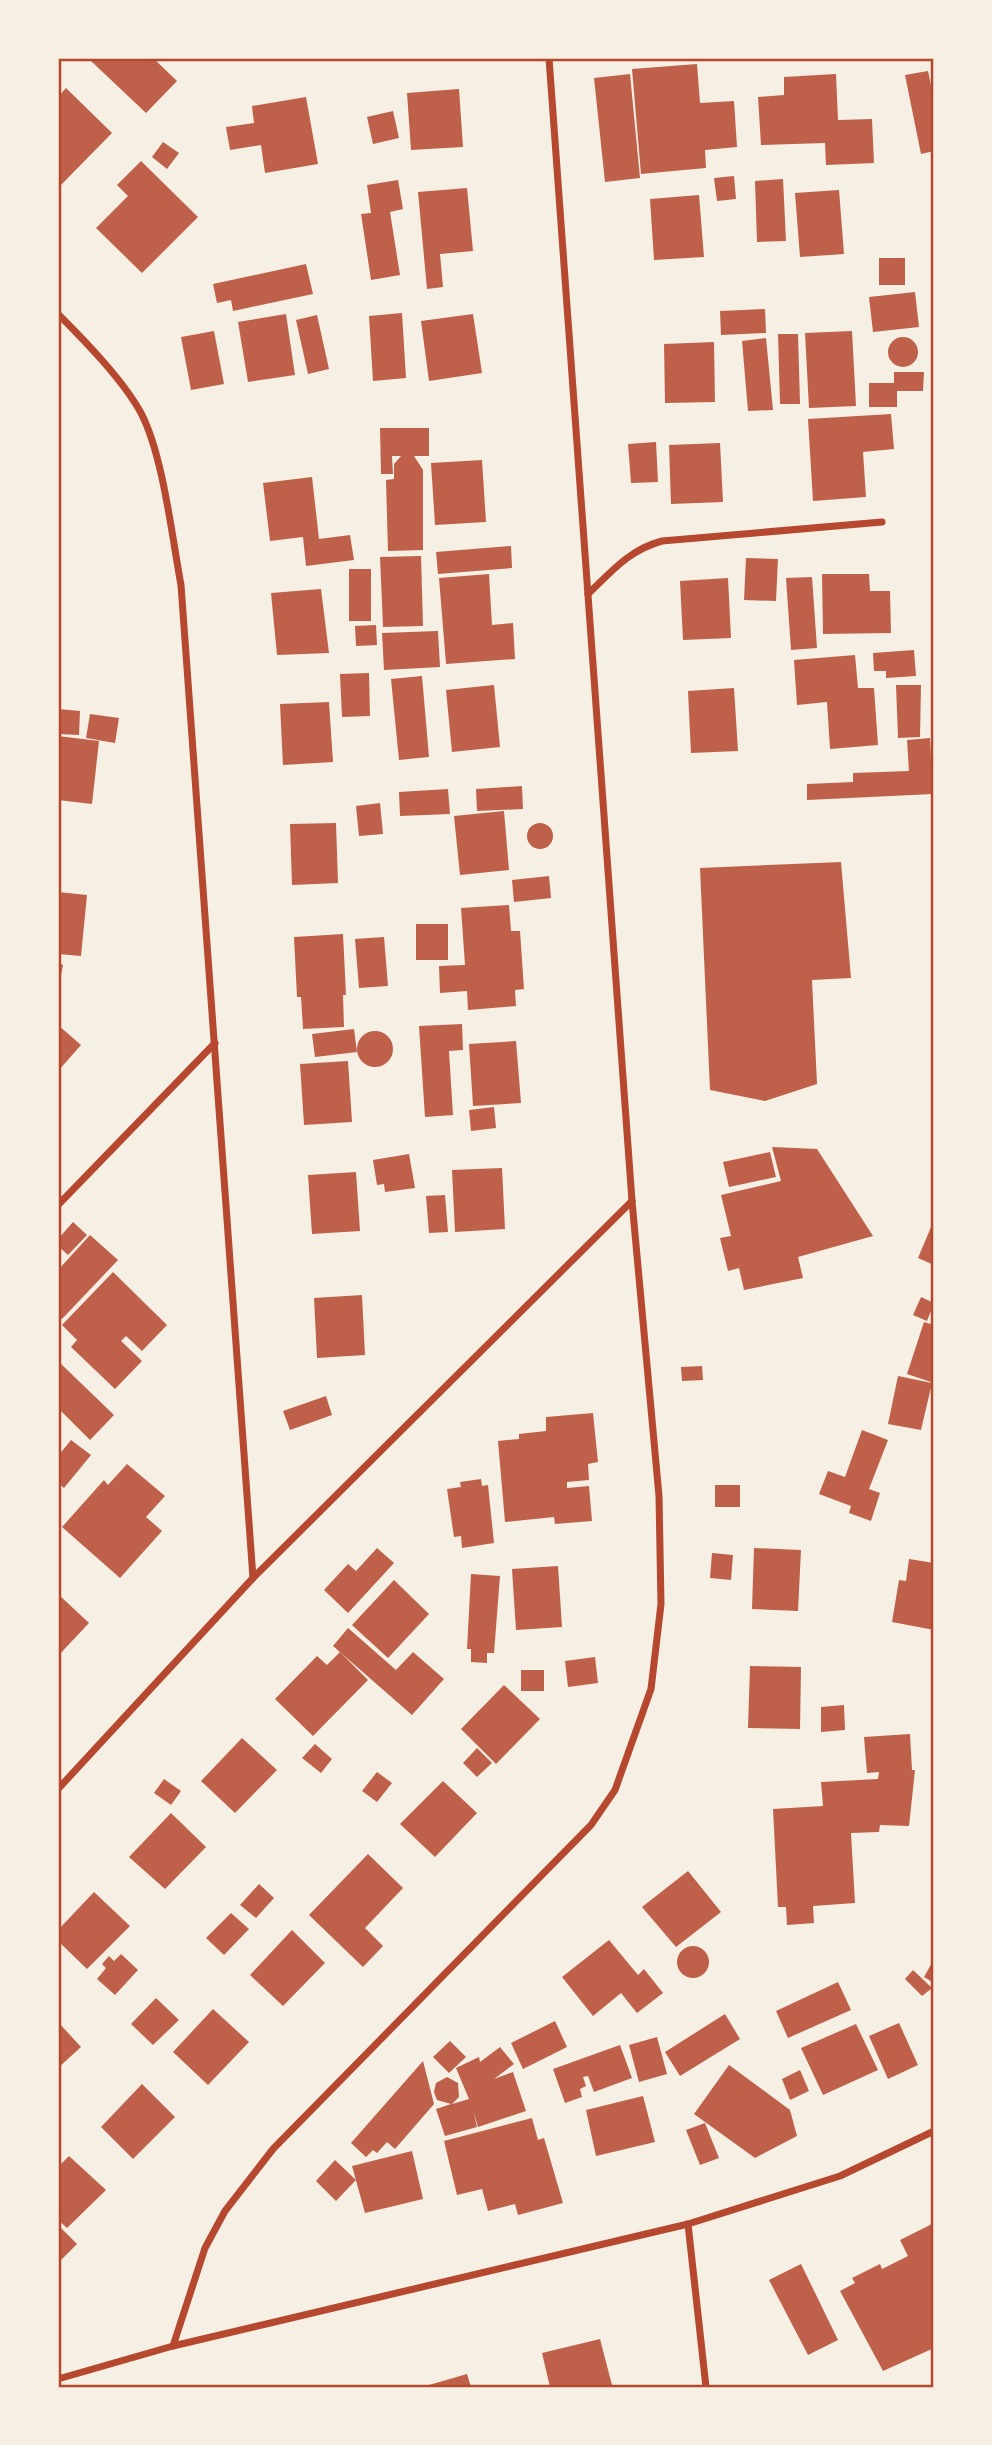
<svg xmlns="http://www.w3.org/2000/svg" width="992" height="2445" viewBox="0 0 992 2445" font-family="'Asap Condensed',sans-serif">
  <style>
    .building { fill: #bf614a }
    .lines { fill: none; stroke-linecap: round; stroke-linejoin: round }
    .minor { stroke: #b5482f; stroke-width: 7 }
    .neatline { fill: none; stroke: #b5482f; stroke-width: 2.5 }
  </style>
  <rect width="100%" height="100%" fill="#f6efe4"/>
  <g class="building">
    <polygon points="94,58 153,58 177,81 146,113 91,61"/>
    <polygon points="697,64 700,103 734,101 737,147 705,150 706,168 641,174 632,69"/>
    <polygon points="928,71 932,90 934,89 934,151 921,154 905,75"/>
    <polygon points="630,74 640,178 605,182 594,78"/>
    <polygon points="836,74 838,120 872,119 874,163 826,165 825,143 761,145 758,97 784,95 784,77"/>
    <polygon points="66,88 112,133 58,188 58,97"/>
    <polygon points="459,89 463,147 411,150 407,93"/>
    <polygon points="306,97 318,164 265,173 261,145 230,150 226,127 254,123 252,106"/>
    <polygon points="393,111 399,138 373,144 367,117"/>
    <polygon points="163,142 179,153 167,169 152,157"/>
    <polygon points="141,161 198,217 142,273 96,228 128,196 117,185"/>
    <polygon points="734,176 736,199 717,201 714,178"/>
    <polygon points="783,179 786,241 757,242 755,181"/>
    <polygon points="398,180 403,209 390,212 400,275 371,280 361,214 371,213 367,185"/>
    <polygon points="467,188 473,251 440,254 443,287 427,289 418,192"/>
    <polygon points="839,190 844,254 800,257 795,193"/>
    <polygon points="699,195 704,257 654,260 650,199"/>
    <rect x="879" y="258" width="26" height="27"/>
    <polygon points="306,264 313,294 233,311 231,300 217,303 213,284"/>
    <polygon points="915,292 919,327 873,332 869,297"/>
    <polygon points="765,309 766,333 721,335 720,311"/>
    <polygon points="402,313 406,378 373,381 369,316"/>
    <polygon points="286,314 295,375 248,382 238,322"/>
    <polygon points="473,314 482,373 429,381 421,321"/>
    <polygon points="317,315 329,369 308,374 296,320"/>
    <polygon points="214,331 224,384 191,390 181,337"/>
    <polygon points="852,331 856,406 809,408 805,333"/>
    <polygon points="778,334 798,334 800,404 780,404"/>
    <circle cx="903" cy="352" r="15"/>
    <polygon points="766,338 773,410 748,411 742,341"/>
    <polygon points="714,342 715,402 665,403 664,344"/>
    <polygon points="894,372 924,372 923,391 897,391 897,407 869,407 869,383 894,383"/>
    <polygon points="891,414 894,449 863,452 866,497 813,501 808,419"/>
    <polygon points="380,428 429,428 429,456 414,456 423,470 423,550 388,551 386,480 394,479 394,464 401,456 392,456 393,474 381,474"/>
    <polygon points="656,442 658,482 631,483 628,444"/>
    <polygon points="720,443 723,502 671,504 669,445"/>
    <polygon points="482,460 486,522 435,525 431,463"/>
    <polygon points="312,477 319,539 350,535 354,560 306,566 303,537 270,541 263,483"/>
    <polygon points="511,546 512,568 438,574 436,552"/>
    <polygon points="421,556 423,626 383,627 380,557"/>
    <polygon points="746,558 778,559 776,601 744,600"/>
    <rect x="349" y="569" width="22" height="52"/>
    <polygon points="489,574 492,625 513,623 515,659 446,664 439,578"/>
    <polygon points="822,574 869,574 870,591 890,591 891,633 823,634"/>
    <polygon points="812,577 817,648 791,650 786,578"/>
    <polygon points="728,578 731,638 683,640 680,581"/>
    <polygon points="321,589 329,653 277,655 271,593"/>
    <polygon points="376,625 377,645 356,646 355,626"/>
    <polygon points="438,631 440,667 384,670 382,633"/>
    <polygon points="914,650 916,676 886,678 886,671 874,671 873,653"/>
    <polygon points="855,655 858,688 874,688 878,745 830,749 827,702 797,705 794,660"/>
    <polygon points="369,673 370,716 342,717 340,674"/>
    <polygon points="422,676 429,757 399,760 391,679"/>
    <polygon points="494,685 500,747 452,752 446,690"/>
    <polygon points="896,685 921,685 920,737 898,738"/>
    <polygon points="734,688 738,751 691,753 688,691"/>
    <polygon points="329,702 333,762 283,765 280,704"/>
    <polygon points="58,709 80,711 79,735 58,734"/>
    <polygon points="90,714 119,718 115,743 86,738"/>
    <polygon points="58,736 99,741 92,804 58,800"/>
    <polygon points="930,738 933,794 807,800 807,784 853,782 853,773 909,771 907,740"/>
    <polygon points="522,786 523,809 477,811 476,789"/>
    <polygon points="448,789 450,814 400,816 399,792"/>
    <polygon points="380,803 383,834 359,836 356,806"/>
    <polygon points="504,811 509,870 460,875 454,816"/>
    <polygon points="336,823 338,883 292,885 290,824"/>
    <circle cx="540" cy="836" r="13"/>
    <polygon points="841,862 851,978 812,980 817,1084 765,1101 710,1090 700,868"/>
    <polygon points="549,876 551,898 514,902 512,880"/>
    <polygon points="58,892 87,895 81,956 58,954"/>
    <polygon points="509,905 511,931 520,931 524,989 515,990 516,1006 468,1010 467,991 440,993 439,966 465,965 461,908"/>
    <rect x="416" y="924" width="32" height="36"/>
    <polygon points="343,934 346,995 343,995 344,1027 303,1029 301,997 297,997 294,937"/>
    <polygon points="384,937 388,986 359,988 355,939"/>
    <polygon points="58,963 63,965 59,985 58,985"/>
    <polygon points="462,1024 463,1050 449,1051 453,1115 425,1117 419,1026"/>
    <polygon points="58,1025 81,1045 58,1071"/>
    <polygon points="354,1029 357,1052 315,1057 312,1034"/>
    <circle cx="375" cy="1049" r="18"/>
    <polygon points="516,1041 521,1103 473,1106 469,1044"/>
    <polygon points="348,1061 352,1122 304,1125 300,1064"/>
    <polygon points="494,1107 496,1128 471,1131 469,1110"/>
    <polygon points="772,1147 817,1149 873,1236 798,1257 803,1278 744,1290 739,1268 728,1271 720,1238 731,1236 721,1195 781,1181"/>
    <polygon points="770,1152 776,1177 729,1187 723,1162"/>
    <polygon points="409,1154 415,1188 385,1192 384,1184 377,1185 373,1160"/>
    <polygon points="502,1168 505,1229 455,1232 452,1170"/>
    <polygon points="356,1172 360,1231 312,1234 308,1175"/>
    <polygon points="445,1195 448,1232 429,1233 426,1196"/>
    <polygon points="934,1220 934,1265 918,1258"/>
    <polygon points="73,1222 87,1235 68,1255 58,1246 58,1239"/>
    <polygon points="90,1235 118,1260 62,1319 58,1316 58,1270"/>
    <polygon points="113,1272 167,1325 142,1351 126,1336 121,1341 142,1361 115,1389 71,1347 77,1340 62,1325"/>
    <polygon points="362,1295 365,1355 317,1358 314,1298"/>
    <polygon points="921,1297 934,1303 927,1321 913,1315"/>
    <polygon points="924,1322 934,1325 934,1383 907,1374"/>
    <polygon points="58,1361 114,1415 90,1440 58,1408"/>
    <polygon points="702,1366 703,1380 682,1381 681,1367"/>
    <polygon points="898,1376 932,1383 921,1430 888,1424"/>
    <polygon points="326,1396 332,1415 290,1430 283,1411"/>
    <polygon points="593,1413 598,1462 588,1464 589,1480 567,1482 567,1488 589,1486 592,1521 555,1524 554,1517 505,1522 498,1441 519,1439 519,1434 546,1431 546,1417"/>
    <polygon points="862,1430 888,1440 869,1489 880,1493 871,1521 849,1513 851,1506 819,1494 828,1471 845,1477"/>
    <polygon points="71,1440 91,1455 64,1488 58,1483 58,1456"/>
    <polygon points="127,1464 165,1496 146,1517 162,1531 120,1578 62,1527 104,1480 108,1485"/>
    <polygon points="481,1479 482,1486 488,1485 494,1543 462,1548 461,1536 454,1537 447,1489 461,1487 460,1482"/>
    <rect x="715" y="1485" width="25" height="22"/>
    <polygon points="377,1548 394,1563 348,1613 324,1590 348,1564 356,1571"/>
    <polygon points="754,1548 801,1550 798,1611 752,1609"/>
    <polygon points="712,1553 733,1555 731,1580 710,1578"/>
    <polygon points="909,1559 934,1563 934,1630 892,1622 899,1580 906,1581"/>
    <polygon points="558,1566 562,1627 516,1630 512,1569"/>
    <polygon points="471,1574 500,1576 494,1653 487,1653 487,1663 471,1662 471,1649 467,1649"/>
    <polygon points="394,1580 429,1614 388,1658 352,1625"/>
    <polygon points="58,1594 89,1623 58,1656"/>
    <polygon points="348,1628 396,1670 413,1652 444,1679 412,1715 333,1646"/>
    <polygon points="340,1652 368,1680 313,1736 275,1699 317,1656 327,1665"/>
    <polygon points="595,1657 598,1683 568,1687 565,1661"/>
    <polygon points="750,1666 801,1667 800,1729 748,1728"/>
    <rect x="521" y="1670" width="23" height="21"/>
    <polygon points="504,1685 540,1719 496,1764 461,1729"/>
    <polygon points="844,1705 845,1730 821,1732 821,1707"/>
    <polygon points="910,1734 912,1770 915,1770 909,1826 880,1825 879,1832 851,1833 855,1903 813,1906 814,1923 787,1925 786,1907 778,1907 773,1809 823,1806 821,1782 878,1779 879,1772 867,1773 864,1737"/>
    <polygon points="242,1738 277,1770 235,1813 201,1781"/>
    <polygon points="315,1744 332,1759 321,1773 302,1758"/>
    <polygon points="477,1748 492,1763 477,1777 463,1763"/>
    <polygon points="377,1772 392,1783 377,1802 362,1791"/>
    <polygon points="164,1779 181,1791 171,1805 154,1793"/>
    <polygon points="443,1781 477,1813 435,1857 400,1824"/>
    <polygon points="171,1813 206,1847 165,1889 129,1857"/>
    <polygon points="368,1854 403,1888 365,1928 383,1946 363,1967 309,1915"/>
    <polygon points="688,1871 721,1912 676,1947 642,1907"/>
    <polygon points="259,1884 274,1898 256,1918 240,1905"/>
    <polygon points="94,1892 130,1926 87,1969 58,1941 58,1930"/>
    <polygon points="231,1913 249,1929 224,1955 206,1938"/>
    <polygon points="292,1930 325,1963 283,2006 250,1975"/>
    <polygon points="609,1940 638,1975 644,1969 663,1993 637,2013 621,1993 593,2016 562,1977"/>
    <circle cx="693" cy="1962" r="16"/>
    <polygon points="121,1954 138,1970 115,1995 97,1979 106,1968 102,1964 109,1956 114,1961"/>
    <polygon points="934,1959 934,1983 924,1977"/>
    <polygon points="913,1970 932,1988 922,1996 905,1979"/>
    <polygon points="838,1982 851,2010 788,2038 776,2011"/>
    <polygon points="156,1998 179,2020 153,2045 131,2024"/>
    <polygon points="213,2009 249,2042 208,2085 173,2052"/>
    <polygon points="725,2014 740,2039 680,2076 665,2052"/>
    <polygon points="555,2021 567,2047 523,2069 511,2043"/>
    <polygon points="58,2022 81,2047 58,2068"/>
    <polygon points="899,2023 918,2065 888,2079 869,2036"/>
    <polygon points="856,2024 878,2070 823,2095 801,2048"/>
    <polygon points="657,2037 667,2074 639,2082 629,2045"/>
    <polygon points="450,2041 466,2057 449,2073 433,2057"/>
    <polygon points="620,2045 632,2078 594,2092 588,2076 583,2077 586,2086 580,2089 582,2097 565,2103 553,2069"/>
    <polygon points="500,2047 514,2064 494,2079 513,2072 526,2111 478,2127 474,2113 477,2127 445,2136 436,2109 451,2104 437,2100 434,2092 436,2083 447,2077 458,2083 459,2097 452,2104 469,2099 456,2068 479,2057 480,2062"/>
    <polygon points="423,2061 434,2104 395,2149 387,2142 377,2153 373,2150 366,2157 351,2143"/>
    <polygon points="729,2065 790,2110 797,2136 755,2158 694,2114"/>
    <polygon points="800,2070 809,2091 790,2100 782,2079"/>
    <polygon points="142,2084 175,2117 133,2159 101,2127"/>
    <polygon points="643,2096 655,2142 596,2156 586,2110"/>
    <polygon points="532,2118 538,2140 544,2138 563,2203 518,2215 515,2204 488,2211 482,2189 457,2195 444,2141"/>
    <polygon points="705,2123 719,2158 700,2165 686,2130"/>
    <polygon points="412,2151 423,2199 365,2213 352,2166"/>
    <polygon points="69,2156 106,2190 67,2228 58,2220 58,2167"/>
    <polygon points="335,2160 356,2180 336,2201 316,2181"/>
    <polygon points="934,2223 934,2348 883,2371 840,2291 855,2283 852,2278 880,2264 882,2269 908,2256 900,2240"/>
    <polygon points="58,2225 77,2244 58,2263"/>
    <polygon points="801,2264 838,2340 808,2355 769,2280"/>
    <polygon points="600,2339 612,2385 550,2387 542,2353"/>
    <polygon points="467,2374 471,2387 422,2387"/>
  </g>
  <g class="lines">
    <g class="minor">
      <path d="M58,314C85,341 123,380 141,413C163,455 172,537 181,585L253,1578"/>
      <path d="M588,594C612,571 629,550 662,541L882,522"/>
      <polyline points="58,1205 215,1043"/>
      <polyline points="58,1789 253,1578 632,1201"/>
      <polyline points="688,2224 706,2387"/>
      <polyline points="173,2346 205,2248 225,2211 273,2149 591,1825 615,1790 651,1689 661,1604 659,1496 632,1201 549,58"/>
      <polyline points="58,2379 173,2346 688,2224 840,2176 934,2131"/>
    </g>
  </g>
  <rect width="992" height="2445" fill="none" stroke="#f6efe4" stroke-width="119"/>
  <rect x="60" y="60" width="872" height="2326" class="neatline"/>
</svg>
